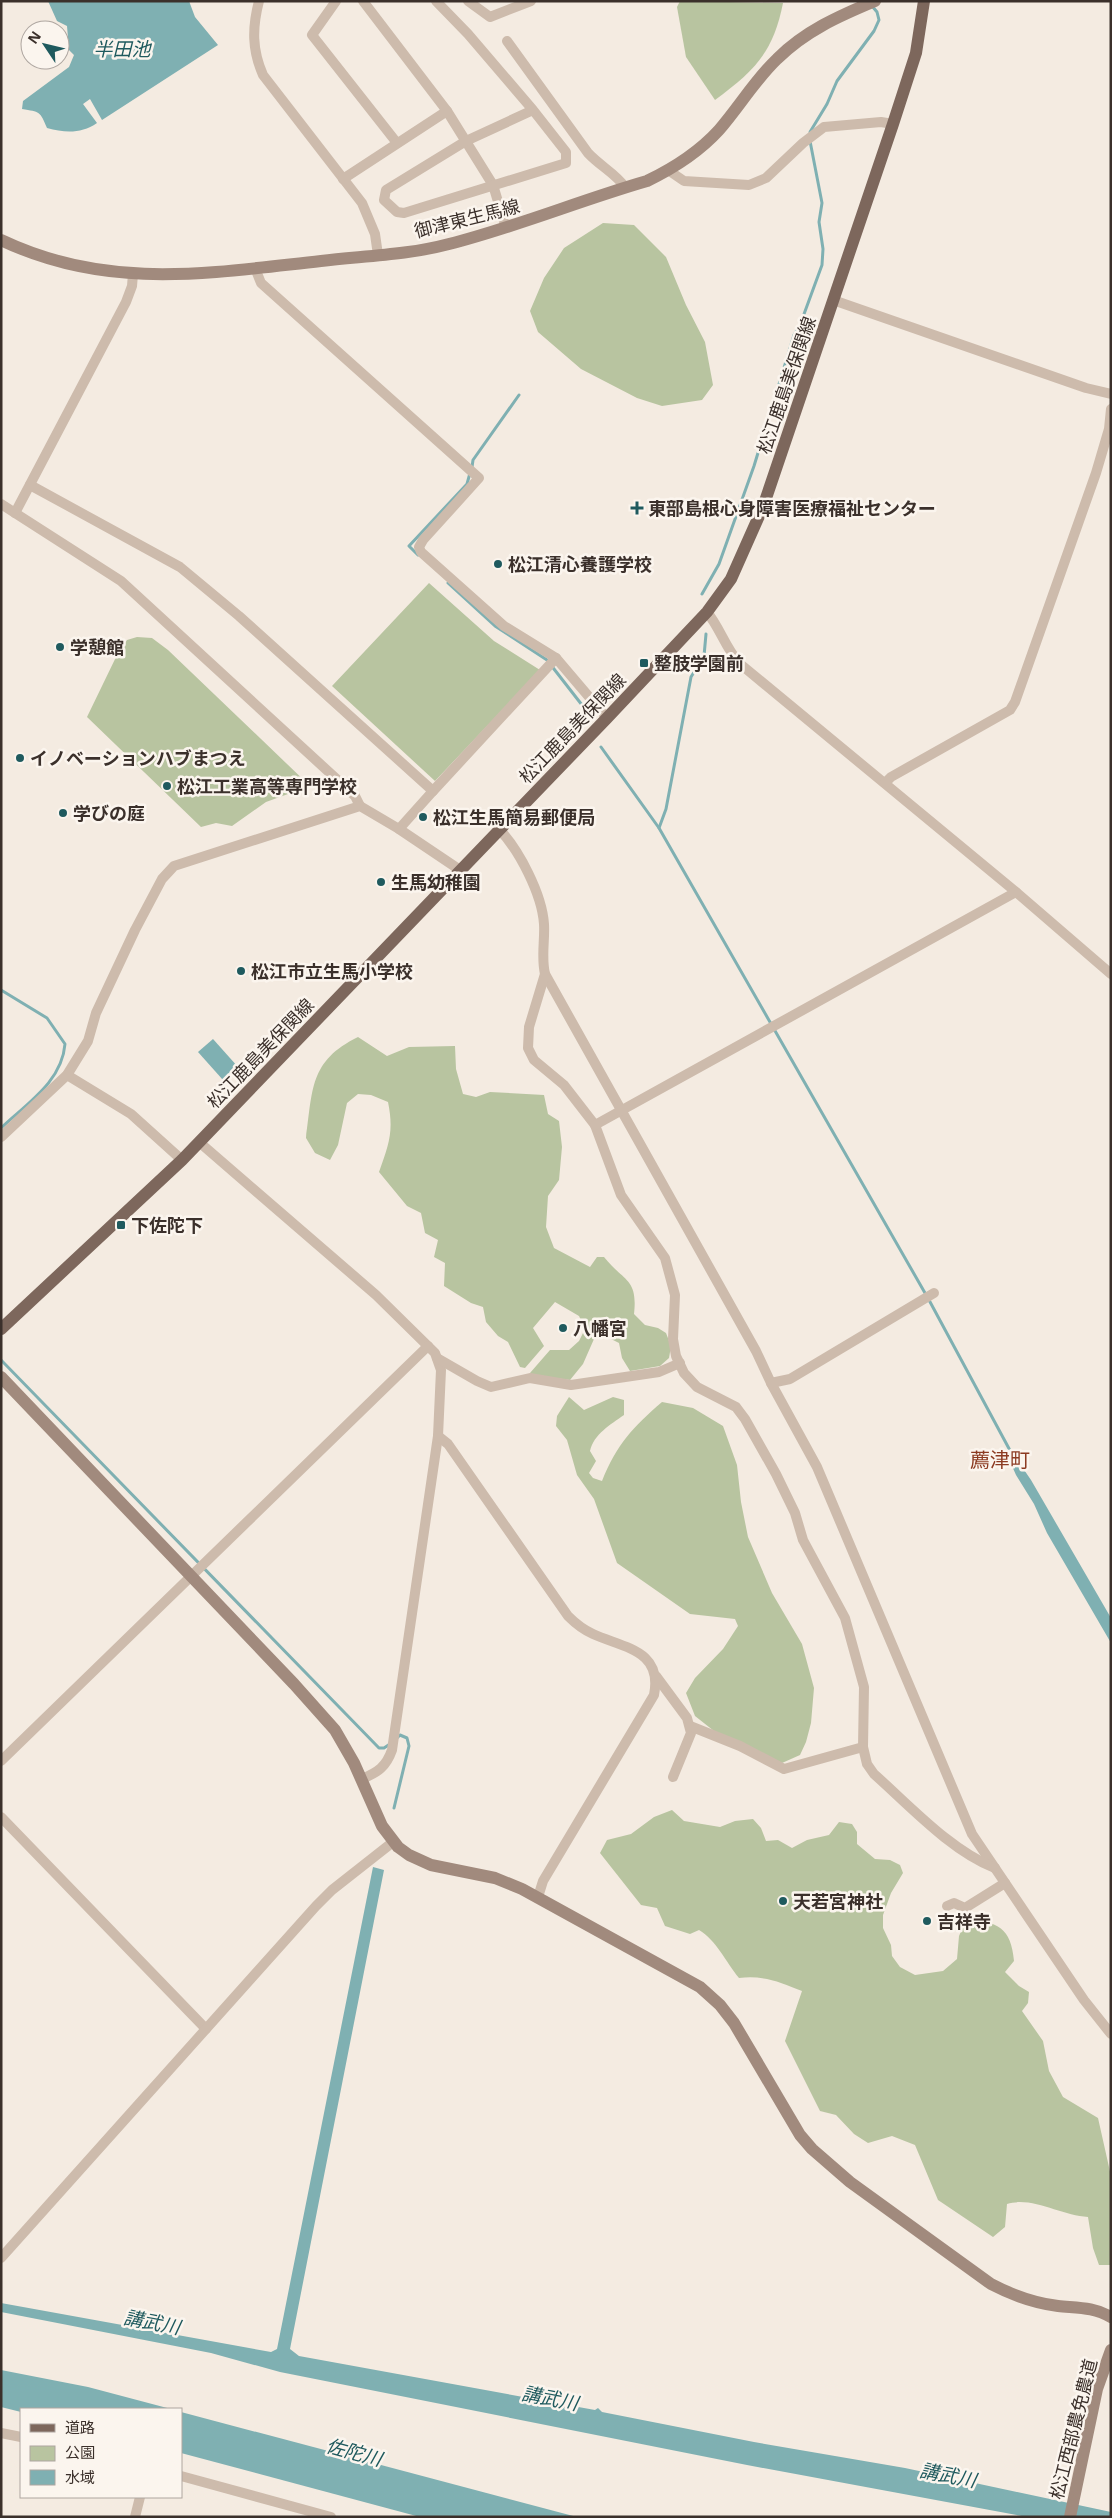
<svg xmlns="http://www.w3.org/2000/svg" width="1112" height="2518" viewBox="0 0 1112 2518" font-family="'Noto Sans','Noto Sans JP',sans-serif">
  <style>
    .green { fill: #b8c4a0 }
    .water { fill: #7fb0b2 }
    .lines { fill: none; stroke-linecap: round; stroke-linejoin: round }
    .stream { stroke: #7fb0b2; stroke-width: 3 }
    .street { stroke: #cdbbac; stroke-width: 10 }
    .secondary { stroke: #a18a7d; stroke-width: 12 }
    .primary { stroke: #7d675c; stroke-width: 12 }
    .poi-dot { fill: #1f5a5e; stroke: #fbf5ee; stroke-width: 2 }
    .labels { text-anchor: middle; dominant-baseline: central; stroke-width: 5; stroke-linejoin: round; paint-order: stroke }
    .street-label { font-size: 18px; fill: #3b302b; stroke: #fbf5ee }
    .poi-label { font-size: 18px; font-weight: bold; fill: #3b302b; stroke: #fbf5ee; text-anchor: start }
    .water-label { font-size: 19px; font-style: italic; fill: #1f5a5e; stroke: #fbf5ee }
    .quarter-label { font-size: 20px; fill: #8c3b22; stroke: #fbf5ee }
  </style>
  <rect width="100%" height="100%" fill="#f4ebe1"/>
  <g class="green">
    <path d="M680,1L783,3C773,53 755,70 715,100L686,57L677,7Z"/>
    <polygon points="603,223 634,225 666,257 686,305 705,342 713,385 702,400 662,406 637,398 581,369 538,332 530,311 544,278 564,248"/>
    <polygon points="429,583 494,641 540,670 435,781 332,686"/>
    <polygon points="137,637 152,638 168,650 310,786 266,802 232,826 216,823 201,827 87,717 117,655 127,640"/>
    <path d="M358,1037L387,1056L409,1047L455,1046L456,1069L463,1094L476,1097L490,1092L544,1095L548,1114L559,1121L562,1147L559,1180L548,1196L546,1227L554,1248L590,1267L597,1257H604C624,1282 638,1278 634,1314L645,1325L658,1328L666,1333L671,1346L669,1358L660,1366L630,1371L622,1358L619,1343L605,1336L594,1339L583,1364L570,1380L533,1375L530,1373L550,1350H569L579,1341L585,1329L579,1316L555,1302L533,1328L544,1346L525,1368L520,1367L508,1342L498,1336L486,1322L483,1307L471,1303L444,1286L445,1263L434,1257L438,1240L425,1233L421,1213L407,1206L379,1172C389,1144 394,1131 388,1102L371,1095L358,1094L347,1103L338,1145L330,1160L315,1153L306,1138C313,1090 309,1061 358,1037Z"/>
    <path d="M569,1397L584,1410L613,1397L624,1400V1415C610,1425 594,1434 590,1451L596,1461L589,1473L593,1478L602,1481C617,1444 633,1427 662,1402L693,1408L723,1426L737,1465L741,1502L748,1537L772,1593L802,1644L814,1688L811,1723L806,1742L800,1755L782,1763L714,1731L695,1716L686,1693L695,1678L723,1649L738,1626L735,1619L690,1614L617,1563L594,1499L577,1475L567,1440L556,1426L557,1416Z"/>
    <path d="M672,1810L684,1821L720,1827L735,1821L753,1819L761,1828L766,1841L778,1840L792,1848L807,1840L829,1835L839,1822L852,1824L857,1832V1844L875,1859L890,1860L900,1865L903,1873L891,1893L883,1915V1928L891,1945L892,1956L900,1967L915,1975L943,1971L957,1959L959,1936L966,1920C998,1921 1011,1928 1014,1961L1005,1972L1019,1986L1029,1992L1028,2003L1022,2011L1043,2041L1049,2071L1063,2097L1098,2118L1111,2176V2265H1099L1093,2248L1088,2217C1062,2216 1032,2196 1007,2204L1005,2227L993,2237L938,2200L915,2145L892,2136L868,2143L854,2134L836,2115L820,2111L785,2041L802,1991C780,1982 763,1975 739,1978C726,1962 716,1940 699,1930L690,1934L665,1926L657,1908L641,1905L600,1853L607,1840L631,1834L654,1817Z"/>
  </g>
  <g class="water">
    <path d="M48,1H189L195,17L218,45L102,120L90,99L83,104L97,123C81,134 65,133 47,128C40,111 40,112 22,109L23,101L69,67L74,55L69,50L67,26L57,21Z"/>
    <polygon points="213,1039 238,1067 223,1080 198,1052"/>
    <polygon points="1012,1452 1031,1480 1111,1618 1111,1643 1047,1533 1034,1504 1016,1475 1008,1457"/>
    <polygon points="373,1867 384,1870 290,2349 299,2356 595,2410 598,2408 602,2412 754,2442 905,2468 1111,2512 1111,2517 1027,2517 747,2465 280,2372 211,2353 1,2312 1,2303 271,2352 277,2349"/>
    <polygon points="1,2370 88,2387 171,2409 21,2409 21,2412 1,2407"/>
    <polygon points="181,2412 577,2517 420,2517 181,2453"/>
  </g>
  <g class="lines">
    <g class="stream">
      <polyline points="810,132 827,104 837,81 874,31 879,20 877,12 872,6"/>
      <polyline points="472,467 473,460 519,395"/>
      <polyline points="418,555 409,546 467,484 470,473"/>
      <polyline points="448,583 495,626 547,660 589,714"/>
      <polyline points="702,594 719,564 754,466 794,335 800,325 822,265 823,249 819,222 822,203 810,141"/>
      <polyline points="706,634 704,656 691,677 666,809 659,828 929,1300 1013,1456"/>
      <polyline points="601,747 659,828"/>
      <path d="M1,990L47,1018L65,1044C62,1082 26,1104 1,1128"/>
      <polyline points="1,1360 379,1748 384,1748 390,1744"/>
      <polyline points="394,1808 409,1746 407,1738 400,1735 397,1738"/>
    </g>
    <g class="street">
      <path d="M259,1C252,28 252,50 263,75L362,203L375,234L378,255"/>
      <polyline points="336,1 312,35 397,143"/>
      <polyline points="363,1 447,111 493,185 506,228"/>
      <polyline points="436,1 468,34 533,110 566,152 566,163 404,213 397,212 384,200 386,190 466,141 533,110"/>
      <polyline points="468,1 490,17 531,1"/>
      <path d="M507,41L588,153C600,166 615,173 625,187"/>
      <polyline points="668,170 684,181 749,185 766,178 803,143 824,127 881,122 893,124"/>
      <polyline points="343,179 447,111"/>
      <polyline points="255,268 261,283 479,478 423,540 419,547 421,552 504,626 556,658 607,718"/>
      <polyline points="833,300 1086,388 1111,394"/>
      <polyline points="30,485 180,567 239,616 433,791 399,829"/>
      <polyline points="1,504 121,581 355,796 360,806"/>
      <polyline points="15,513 126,302 132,286 133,274"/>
      <path d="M707,612C720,628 725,647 739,663L1016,892L1111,974"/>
      <polyline points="885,783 891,777 1010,710 1015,702 1096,473 1109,429 1111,409"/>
      <polyline points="433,791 556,658"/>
      <path d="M499,829C519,850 542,894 544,924C545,941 541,957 545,974L756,1351L771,1383L817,1467L972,1834L1084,2000L1111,2034"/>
      <path d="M545,974L529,1027L528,1048L534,1060L564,1085L595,1125L621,1195L665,1258L675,1295L673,1339L676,1356L684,1373L697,1387L736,1407L745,1419L776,1474L795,1513L803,1540L845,1618L864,1687L863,1747L867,1764L874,1774C909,1805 951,1851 995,1868"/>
      <polyline points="67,1075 131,1114 182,1160"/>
      <polyline points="595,1125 1016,892"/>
      <polyline points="1,1137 67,1075 88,1041 96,1013 135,930 162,879 174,866 360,806 399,829 460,870"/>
      <path d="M199,1142L376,1295L435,1353L441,1370L438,1436L392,1750C386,1767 378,1772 362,1779"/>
      <polyline points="437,1358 477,1381 491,1387 530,1378 571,1385 659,1372 680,1363"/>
      <polyline points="771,1383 790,1379 934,1293"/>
      <path d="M438,1436L448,1444L568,1616C575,1623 584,1630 593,1634C624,1648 663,1650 654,1695L543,1881L538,1897"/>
      <polyline points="656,1676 687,1718 691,1733 673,1777"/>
      <polyline points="690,1726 740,1746 784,1769 863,1747"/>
      <polyline points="1,1761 428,1346"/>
      <polyline points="1,1817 206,2029"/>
      <polyline points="947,1906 954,1903 965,1908 1005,1883"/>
      <polyline points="1,2258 316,1906 332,1890 393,1842"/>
      <polyline points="1,2433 21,2437"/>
      <polyline points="181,2476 331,2517"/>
      <polyline points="135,2517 140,2497"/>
    </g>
    <g class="secondary">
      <path d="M1,240C108,291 209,273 321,261C363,256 408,255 449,244C516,227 581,200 647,181C674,168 699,152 719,130C739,107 755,80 777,59C805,31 839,16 875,1"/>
      <path d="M1,1377L294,1684L335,1730L354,1763L382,1826L398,1847L409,1855L431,1865L495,1878L522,1889L700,1987L720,2005L734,2023L800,2135L812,2149L850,2182L991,2284C1012,2295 1034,2303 1058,2306C1077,2308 1094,2307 1111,2317"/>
      <polyline points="1070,2517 1097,2389 1111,2350"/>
    </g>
    <polyline class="primary" points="1,1329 182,1160 607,718 707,612 731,579 763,507 893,124 916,53 924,1"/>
  </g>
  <g class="poi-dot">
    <path d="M634.5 500.5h5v5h5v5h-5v5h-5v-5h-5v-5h5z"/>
    <circle cx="498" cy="564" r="5"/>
    <circle cx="60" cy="647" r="5"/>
    <rect x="639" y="658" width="10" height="10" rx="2.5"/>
    <circle cx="20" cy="758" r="5"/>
    <circle cx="167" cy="786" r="5"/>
    <circle cx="63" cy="813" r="5"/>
    <circle cx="423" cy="817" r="5"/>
    <circle cx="381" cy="882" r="5"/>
    <circle cx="241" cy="971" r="5"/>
    <rect x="116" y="1220" width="10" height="10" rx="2.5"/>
    <circle cx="563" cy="1328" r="5"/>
    <circle cx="783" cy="1901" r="5"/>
    <circle cx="927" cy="1921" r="5"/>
  </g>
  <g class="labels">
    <g class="street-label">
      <text transform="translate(467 218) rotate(-14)">御津東生馬線</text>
      <text transform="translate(786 385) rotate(-71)">松江鹿島美保関線</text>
      <text transform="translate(572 728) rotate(-46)">松江鹿島美保関線</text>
      <text transform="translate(260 1053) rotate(-46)">松江鹿島美保関線</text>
      <text transform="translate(1073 2429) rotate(-76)">松江西部農免農道</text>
    </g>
    <g class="poi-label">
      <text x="648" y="508">東部島根心身障害医療福祉センター</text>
      <text x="508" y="564">松江清心養護学校</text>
      <text x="70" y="647">学憩館</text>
      <text x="654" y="663">整肢学園前</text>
      <text x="30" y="758">イノベーションハブまつえ</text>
      <text x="177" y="786">松江工業高等専門学校</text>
      <text x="73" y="813">学びの庭</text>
      <text x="433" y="817">松江生馬簡易郵便局</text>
      <text x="391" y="882">生馬幼稚園</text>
      <text x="251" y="971">松江市立生馬小学校</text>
      <text x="131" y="1225">下佐陀下</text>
      <text x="573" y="1328">八幡宮</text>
      <text x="793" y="1901">天若宮神社</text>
      <text x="937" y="1921">吉祥寺</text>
    </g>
    <g class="water-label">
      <text x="122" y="49">半田池</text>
      <text transform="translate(152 2322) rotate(11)">講武川</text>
      <text transform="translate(550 2398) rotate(11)">講武川</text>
      <text transform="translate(354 2452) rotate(15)">佐陀川</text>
      <text transform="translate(948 2475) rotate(11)">講武川</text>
    </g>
    <g class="quarter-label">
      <text x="1000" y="1459">薦津町</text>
    </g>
  </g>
  <rect width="1112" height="2518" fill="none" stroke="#3b302b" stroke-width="5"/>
  <rect x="20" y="2408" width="162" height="90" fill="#fbf5ee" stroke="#aea6a0"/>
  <rect x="30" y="2424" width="25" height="8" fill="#7d675c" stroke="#aea6a0"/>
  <text x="65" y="2433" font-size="15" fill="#3b302b">道路</text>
  <rect x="30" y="2446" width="25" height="15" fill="#b8c4a0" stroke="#aea6a0"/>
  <text x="65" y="2458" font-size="15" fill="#3b302b">公園</text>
  <rect x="30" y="2470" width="25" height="15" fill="#7fb0b2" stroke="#aea6a0"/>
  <text x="65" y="2483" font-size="15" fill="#3b302b">水域</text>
  <g transform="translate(45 45) rotate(305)"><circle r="24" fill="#fbf5ee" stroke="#aea6a0"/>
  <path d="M0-4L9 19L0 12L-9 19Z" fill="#1f5a5e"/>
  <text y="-8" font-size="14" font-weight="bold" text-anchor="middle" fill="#3b302b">N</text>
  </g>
</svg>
